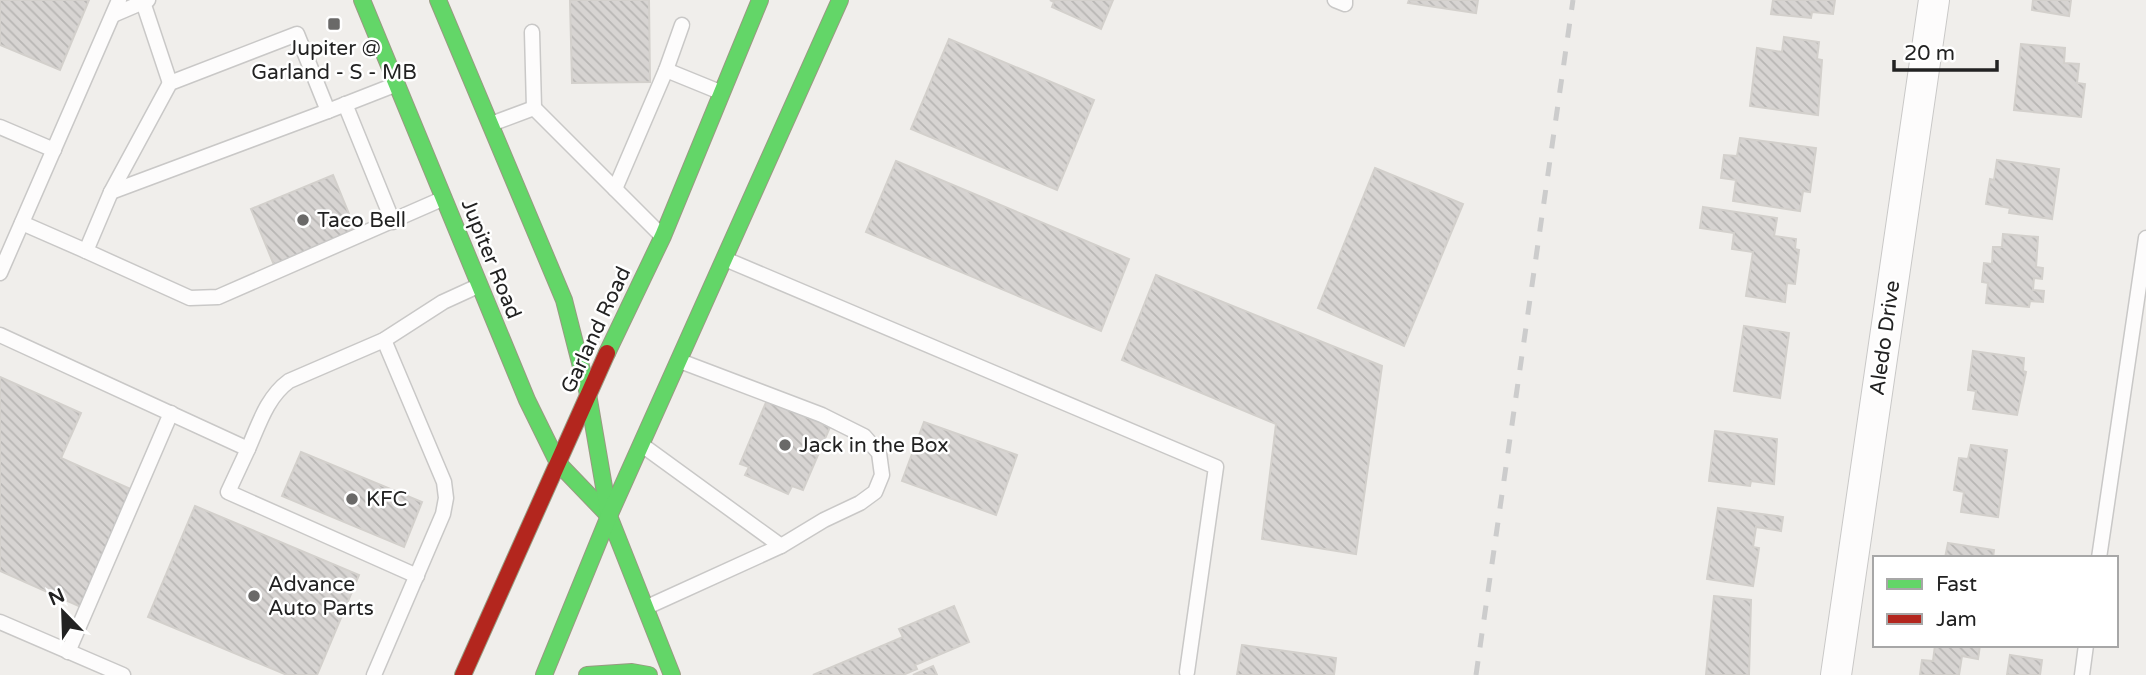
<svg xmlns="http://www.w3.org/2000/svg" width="2146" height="675" viewBox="0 0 2146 675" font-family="'Varela Round',sans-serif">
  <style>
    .building { fill: url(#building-back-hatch); stroke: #d3d0cc; stroke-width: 2 }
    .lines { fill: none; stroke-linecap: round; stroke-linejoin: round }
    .lane-casing { stroke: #c9c8c7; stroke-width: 17 }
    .street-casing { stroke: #c9c8c7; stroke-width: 32 }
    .fast-casing { stroke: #999a82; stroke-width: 18 }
    .jam-casing { stroke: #999a82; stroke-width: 18 }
    .lane { stroke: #fdfcfc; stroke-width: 14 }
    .street { stroke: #fdfcfc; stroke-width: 30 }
    .fast { stroke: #63d668; stroke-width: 16 }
    .jam { stroke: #b3261e; stroke-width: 16 }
    .rail { stroke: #ccc; stroke-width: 5; stroke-dasharray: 14 14; stroke-linecap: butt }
    .poi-dot { fill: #6a6968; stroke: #fff; stroke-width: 2.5 }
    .labels { text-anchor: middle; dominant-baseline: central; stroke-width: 5; stroke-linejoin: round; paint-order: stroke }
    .poi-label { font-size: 21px; fill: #222; stroke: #fff; text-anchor: start }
    .street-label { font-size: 21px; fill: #222; stroke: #fff }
  </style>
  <defs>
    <pattern id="building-back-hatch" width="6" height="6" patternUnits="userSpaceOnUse" patternTransform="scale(1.75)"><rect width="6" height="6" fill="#d7d4d2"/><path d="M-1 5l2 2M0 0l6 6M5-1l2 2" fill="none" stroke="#b8b6b4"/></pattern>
  </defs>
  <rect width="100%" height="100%" fill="#f0eeeb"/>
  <g class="building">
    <polygon points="0,0 89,0 60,70 0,45"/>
    <polygon points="570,0 649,0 650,82 572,83"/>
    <polygon points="1050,0 1113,0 1101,29 1052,7 1054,2"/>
    <polygon points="1409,0 1478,0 1476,13 1408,3"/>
    <polygon points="1773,0 1835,0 1833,14 1812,12 1811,18 1771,14"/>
    <polygon points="2033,0 2071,0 2069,16 2032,10"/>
    <polygon points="1784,37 1819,42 1817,59 1822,60 1818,115 1750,106 1757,48 1782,52"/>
    <polygon points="949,39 1094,100 1057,190 911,129"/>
    <polygon points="2021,44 2065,48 2064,63 2079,64 2077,83 2085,84 2081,117 2014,110"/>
    <polygon points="1740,138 1816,148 1810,192 1803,191 1800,211 1733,201 1736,180 1721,178 1724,155 1737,156"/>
    <polygon points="1997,160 2059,169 2052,219 2009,213 2010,208 1986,204 1990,179 1994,180"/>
    <polygon points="896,161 1129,259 1101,331 866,232"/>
    <polygon points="1375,168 1463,204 1404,346 1318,308"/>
    <polygon points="333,175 356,231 274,265 251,209"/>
    <polygon points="1703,207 1777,218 1774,236 1796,239 1795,249 1799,250 1795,284 1787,283 1785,302 1746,296 1753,252 1732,249 1734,233 1700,228"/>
    <polygon points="2003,234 2038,237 2036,267 2043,268 2042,279 2034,278 2033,290 2044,291 2043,302 2030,301 2029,307 1986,303 1988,283 1982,282 1984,263 1992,264 1993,247 2002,247"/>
    <polygon points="1156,275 1382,366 1356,554 1262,539 1276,424 1122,360"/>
    <polygon points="1744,326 1789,333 1780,398 1734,391"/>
    <polygon points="1973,351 2024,358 2023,371 2026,372 2017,415 1973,409 1976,391 1968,390"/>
    <polygon points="0,377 81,413 61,458 135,491 83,608 0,571"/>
    <polygon points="767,400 830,427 803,490 792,486 788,494 745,475 749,467 740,464"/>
    <polygon points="924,422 1017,455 996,515 902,481"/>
    <polygon points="1715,431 1777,439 1774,484 1751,481 1750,486 1709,481"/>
    <polygon points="1971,445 2007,450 1998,517 1961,512 1964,492 1954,490 1959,458 1968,459"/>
    <polygon points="301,452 422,502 404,547 282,496"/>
    <polygon points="195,506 359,575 317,675 287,675 148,617"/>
    <polygon points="1718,508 1783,517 1781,531 1756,527 1753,547 1759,548 1753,586 1707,579"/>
    <polygon points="1948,543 1994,550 1993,558 1945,558"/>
    <polygon points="1714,596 1751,600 1749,675 1706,675"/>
    <polygon points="954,606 969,642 915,665 917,669 903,675 813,675 903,637 899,629"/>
    <polygon points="1242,645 1336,658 1334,675 1237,675"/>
    <polygon points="1935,645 1980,645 1978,659 1962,656 1959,675 1920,675 1922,660 1933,661"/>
    <polygon points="2010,655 2042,660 2040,675 2007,675"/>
    <polygon points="933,666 937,675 913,675"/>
  </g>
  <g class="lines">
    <g class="lane-casing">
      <g id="lane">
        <polyline points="1335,0 1345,4 1345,0"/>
        <polyline points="143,2 170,83"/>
        <polyline points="113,15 148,0"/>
        <polyline points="532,32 534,108"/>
        <polyline points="666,70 682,25"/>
        <polyline points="345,104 393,222"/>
        <polyline points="491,124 534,108 660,234"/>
        <polyline points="0,127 54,150"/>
        <polyline points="615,189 666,70 720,92"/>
        <polyline points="111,192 328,111"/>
        <polyline points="22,223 86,251 111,192 170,83 297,34 328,111 397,84"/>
        <polyline points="86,251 190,298 218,297 442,199"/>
        <polyline points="725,259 1216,467 1187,672"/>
        <polyline points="0,273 119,0"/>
        <path d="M0,335L248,449C259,424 267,397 289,381L384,340L443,302L478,286"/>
        <polyline points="642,445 781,546"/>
        <polyline points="248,449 228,492 417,576"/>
        <polyline points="2099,558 2146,238"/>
        <polyline points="647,607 781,546 824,520 860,503 875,492 882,475 879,453 864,436 822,415 680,361"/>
        <polyline points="0,622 123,675"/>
        <polyline points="68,652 171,413"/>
        <polyline points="374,675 443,514 446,498 444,482 384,340"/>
        <polyline points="2082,675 2086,645"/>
      </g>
    </g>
    <g class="street-casing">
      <polyline id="street" points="1836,675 1934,0"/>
    </g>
    <g class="fast-casing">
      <g id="fast">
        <polyline points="362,0 527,400 558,463 609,516"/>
        <polyline points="438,0 564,300 588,394 609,516 672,675"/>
        <polyline points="607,353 663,236 760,0"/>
        <polyline points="544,675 609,516 840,0"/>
        <polyline points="587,675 632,672 649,675"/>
      </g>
    </g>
    <g class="jam-casing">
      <polyline id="jam" points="463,675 607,353"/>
    </g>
    <use href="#lane" class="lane"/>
    <use href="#street" class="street"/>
    <use href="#fast" class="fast"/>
    <use href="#jam" class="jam"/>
    <polyline class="rail" points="1476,675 1573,0"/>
  </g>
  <g class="poi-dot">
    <rect x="327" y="17" width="14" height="14" rx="3.5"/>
    <circle cx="303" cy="220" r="7"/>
    <circle cx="785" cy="445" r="7"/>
    <circle cx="352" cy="499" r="7"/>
    <circle cx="254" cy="596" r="7"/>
  </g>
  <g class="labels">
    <g class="poi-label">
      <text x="334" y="48" text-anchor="middle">Jupiter @<tspan x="334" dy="24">Garland - S - MB</tspan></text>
      <text x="317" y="220">Taco Bell</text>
      <text x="799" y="445">Jack in the Box</text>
      <text x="366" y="499">KFC</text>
      <text x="268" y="584">Advance<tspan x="268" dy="24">Auto Parts</tspan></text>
    </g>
    <g class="street-label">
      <text transform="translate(491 259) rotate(68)">Jupiter Road</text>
      <text transform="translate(596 330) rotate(-65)">Garland Road</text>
      <text transform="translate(1885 338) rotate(-82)">Aledo Drive</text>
    </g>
  </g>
  <rect x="1873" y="556" width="245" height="91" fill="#ffffff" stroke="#a7a7a7" stroke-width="2"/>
  <rect x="1887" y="579" width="35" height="10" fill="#63d668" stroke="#a7a7a7" stroke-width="2"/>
  <text x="1936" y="591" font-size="21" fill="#222222">Fast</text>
  <rect x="1887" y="614" width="35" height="10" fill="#b3261e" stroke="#a7a7a7" stroke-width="2"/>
  <text x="1936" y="626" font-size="21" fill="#222222">Jam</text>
  <g transform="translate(63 612) rotate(337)" stroke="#ffffff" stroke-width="5" paint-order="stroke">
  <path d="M0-5L12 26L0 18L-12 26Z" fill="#222222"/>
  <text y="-10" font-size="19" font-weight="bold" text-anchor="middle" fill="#222222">N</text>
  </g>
  <path d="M1894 60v10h103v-10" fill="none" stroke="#222222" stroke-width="3.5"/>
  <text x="1904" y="60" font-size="21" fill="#222222" stroke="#ffffff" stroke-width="5" paint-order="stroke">20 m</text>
</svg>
